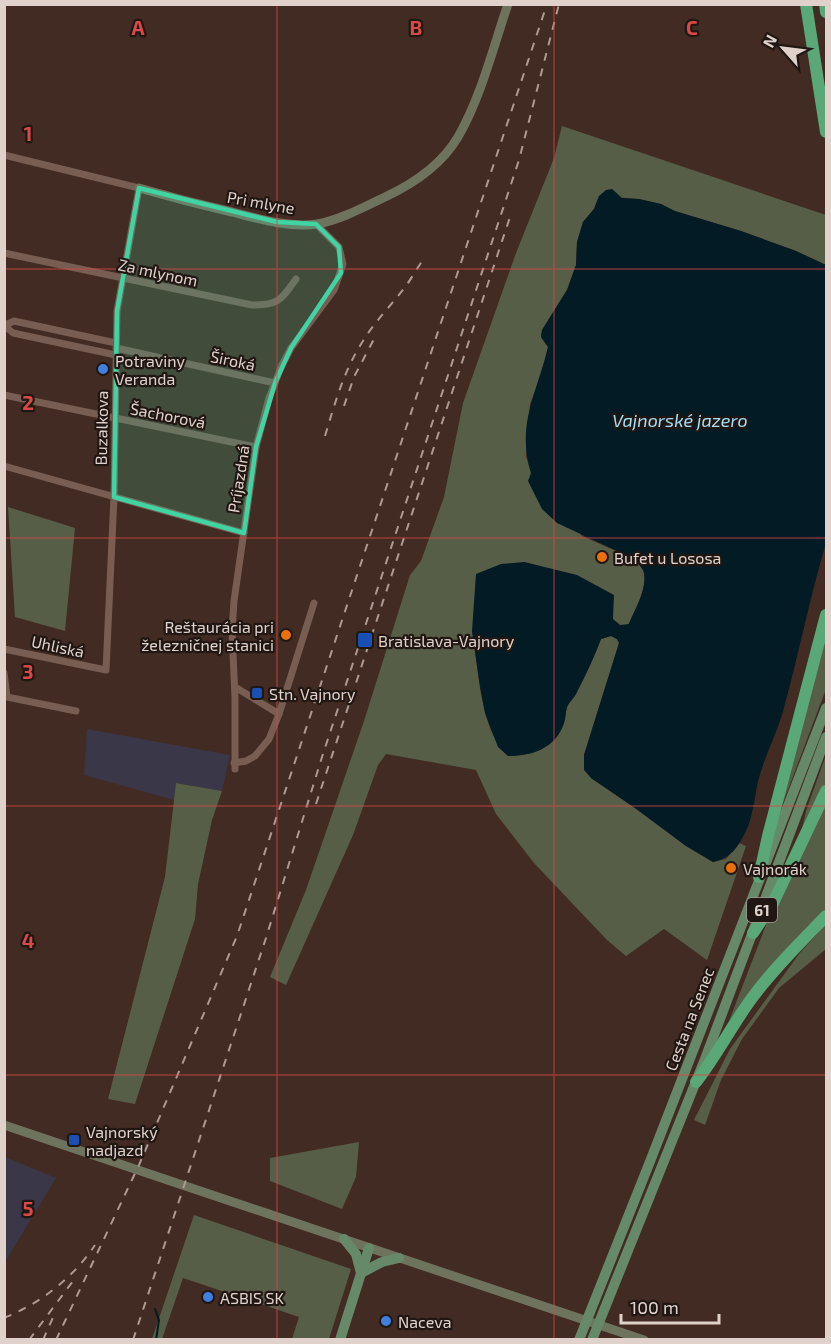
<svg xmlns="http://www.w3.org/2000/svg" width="831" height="1344" viewBox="0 0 831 1344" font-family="'Exo 2',sans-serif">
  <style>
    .industrial { fill: #393748 }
    .green { fill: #575e47 }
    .water { fill: #031b24 }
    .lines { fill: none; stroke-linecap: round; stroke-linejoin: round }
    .stream { stroke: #031b24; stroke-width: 2 }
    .street { stroke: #775d52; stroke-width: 7 }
    .secondary { stroke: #6e735d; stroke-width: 9 }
    .primary { stroke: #668969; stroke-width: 10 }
    .highway { stroke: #5aa778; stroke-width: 12 }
    .rail { stroke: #ac9a93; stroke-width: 2; stroke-dasharray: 8 8; stroke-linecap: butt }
    .marked { fill: #3fd4a2; fill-opacity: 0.2; stroke: #3fd4a2; stroke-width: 4.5; stroke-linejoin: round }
    .grid { fill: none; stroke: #d84a49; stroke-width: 1.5; stroke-opacity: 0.55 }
    .shop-dot { fill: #3f7fe0; stroke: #211712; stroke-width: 2 }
    .food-dot { fill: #e8710a; stroke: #211712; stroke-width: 2 }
    .transit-dot { fill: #1a4fb4; stroke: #211712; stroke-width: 2 }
    .labels { text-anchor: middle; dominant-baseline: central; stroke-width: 4.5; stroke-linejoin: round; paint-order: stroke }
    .shield { fill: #211712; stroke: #a79994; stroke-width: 1.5 }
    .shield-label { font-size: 15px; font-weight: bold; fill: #e0d1cb }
    .street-label { font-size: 16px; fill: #e0d1cb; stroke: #211712 }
    .poi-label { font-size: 16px; fill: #e0d1cb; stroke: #211712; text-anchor: start }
    .water-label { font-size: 18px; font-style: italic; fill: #a3dff9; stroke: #211712 }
    .grid-label { font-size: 20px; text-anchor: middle; font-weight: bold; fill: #d84a49; stroke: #211712; stroke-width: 4.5; stroke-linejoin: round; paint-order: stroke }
  </style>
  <rect width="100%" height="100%" fill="#422b22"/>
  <g class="industrial">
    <polygon points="87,729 230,755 222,791 177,783 174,800 84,775"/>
    <polygon points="5,1157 56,1178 5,1262"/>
  </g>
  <g class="green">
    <path d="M562,126L826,215V265L796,251L741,231L674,211L661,204L639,199L599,196L594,209L583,222L577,242L576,265L567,290L542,330L541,337L548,347L541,376L530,404L526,456L531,473L582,536L632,558C636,562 643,567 644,573C647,590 635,610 628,625H620L540,566L524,562L472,631C479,669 479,729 508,756C532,756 556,748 564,723C566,717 565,711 568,705C570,701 574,698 576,694C585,676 594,658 601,639L611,636L617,639L619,643L584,755L591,778L635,808L686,846L713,862L726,859L739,843L746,846L707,960L664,929L626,956L607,940L534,863L496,814L476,770L386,754L378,765L353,835L286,985L270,977L306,890L364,721L410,575L421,561L444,497L463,403L516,253L554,158Z"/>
    <polygon points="8,507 75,528 65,631 15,617"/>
    <polygon points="826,631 826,689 783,803 781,802"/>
    <polygon points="826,755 826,783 801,833 806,811"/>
    <polygon points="176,783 222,791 212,820 198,884 195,919 135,1104 108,1099 165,877"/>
    <polygon points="826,802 826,909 777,959 729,1021 766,925"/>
    <polygon points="826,924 826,949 779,988 742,1039 721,1080 705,1125 694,1120 730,1049 799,954"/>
    <polygon points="359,1142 356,1177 342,1209 270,1181 270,1158"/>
    <polygon points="194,1215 351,1269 329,1339 292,1339 299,1317 183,1278 162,1339 152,1339"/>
  </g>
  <path class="water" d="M612,189L622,198L639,199L661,204L675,211L741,231L796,251L826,265V543C809,600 798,658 782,715C776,734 767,752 761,771C754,791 755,814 745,833C737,849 730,858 713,862L686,846L635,808L591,778L584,770V755L619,643L617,639L611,636L601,639C594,658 585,676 576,694C574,698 570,701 568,705C565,711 566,718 564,723C556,748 532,756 508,756L498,747L485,713L480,686L472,631L476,574L501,564L524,562L577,575L614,595L613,619L620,625L629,624C635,609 647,590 644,573C643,567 636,562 632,558L557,523L542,509L528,481L531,473C516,425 537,393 548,347L541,337L542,330L567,290L576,265L577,242L583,222L594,209L599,196L606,190Z"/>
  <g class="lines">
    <polyline class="stream" points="155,1309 159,1320 156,1340"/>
    <g class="street">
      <polyline points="4,155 139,188 117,311 114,497 106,670 4,649"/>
      <path d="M4,253L252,305C279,305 281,300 296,279"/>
      <polyline points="4,325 13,333 116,355"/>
      <polyline points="5,325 14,321 116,343"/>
      <polyline points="116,348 275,383"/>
      <polyline points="4,395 256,447"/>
      <polyline points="4,466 244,533"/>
      <polyline points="4,673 7,697 76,711"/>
      <polyline points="235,687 279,714"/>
      <polyline points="234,763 246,761 255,756 269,739 279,714 314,603"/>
      <polyline points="235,769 235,698 232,631 234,601 256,447 269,398 282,365 291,348 334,290 343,264 339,247 316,224"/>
    </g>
    <g class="secondary">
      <path d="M139,188C170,197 201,205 232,212C259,219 289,228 317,224C340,220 364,207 385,197C413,184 442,164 458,137C481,97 493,48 508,4"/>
      <polyline points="4,1125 644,1340"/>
    </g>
    <g class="primary">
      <polyline points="344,1239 356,1254 361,1273"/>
      <polyline points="361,1273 382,1262 399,1258"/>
      <polyline points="340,1340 369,1248"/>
      <polyline points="579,1340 651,1159 826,708"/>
      <polyline points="592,1340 705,1059 826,737"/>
    </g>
    <g class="highway">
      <polyline points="806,4 826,132"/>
      <polyline points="825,4 826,12"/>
      <polyline points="759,877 768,836 826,615"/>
      <polyline points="753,933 773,903 826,791"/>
      <path d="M696,1082C717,1055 732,1025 752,998C774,968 801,942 826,916"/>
    </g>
    <g class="rail">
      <polyline points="408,283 424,258"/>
      <polyline points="344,406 354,377 375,337"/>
      <path d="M325,436C335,403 344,370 363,341C377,318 397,300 412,277"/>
      <polyline points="316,804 511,214"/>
      <path d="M4,1318C41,1303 73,1278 95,1245"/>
      <polyline points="29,1340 73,1281"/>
      <polyline points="43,1340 54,1315"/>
      <polyline points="56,1340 139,1165 237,936 547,4"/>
      <polyline points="133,1340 266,938 322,757 519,160 559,4"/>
    </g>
  </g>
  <path class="marked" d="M139,188L277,222L316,224L339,247L341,273L291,348L275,383L256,447L244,533L114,497L117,311Z"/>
  <path class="grid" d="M277,4V1340M554,4V1340M4,269H826M4,538H826M4,806H826M4,1075H826"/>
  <g class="shop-dot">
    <circle cx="103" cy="369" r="6"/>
    <circle cx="208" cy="1297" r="6"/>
    <circle cx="386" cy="1321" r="6"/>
  </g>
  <g class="food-dot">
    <circle cx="602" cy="557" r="6"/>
    <circle cx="286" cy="635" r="6"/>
    <circle cx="731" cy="868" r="6"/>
  </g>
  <g class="transit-dot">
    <rect x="357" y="632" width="16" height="16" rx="3"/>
    <rect x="251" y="687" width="12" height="12" rx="3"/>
    <rect x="68" y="1134" width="12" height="12" rx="3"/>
  </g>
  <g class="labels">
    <rect class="shield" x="747" y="898" width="30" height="24" rx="4.5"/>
    <g class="shield-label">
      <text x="762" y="910">61</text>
    </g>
    <g class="street-label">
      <text transform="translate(261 202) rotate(10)">Pri mlyne</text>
      <text transform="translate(158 272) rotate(12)">Za mlynom</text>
      <text transform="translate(233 360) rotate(12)">Široká</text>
      <text transform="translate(168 415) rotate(11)">Šachorová</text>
      <text transform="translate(101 428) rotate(-89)">Buzalkova</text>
      <text transform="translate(238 479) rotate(-81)">Príjazdná</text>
      <text transform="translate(58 646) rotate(12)">Uhliská</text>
      <text transform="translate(689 1019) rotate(-69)">Cesta na Senec</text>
    </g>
    <g class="poi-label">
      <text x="115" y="360">Potraviny<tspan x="115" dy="18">Veranda</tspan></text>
      <text x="614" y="557">Bufet u Lososa</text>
      <text x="274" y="626" text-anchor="end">Reštaurácia pri<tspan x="274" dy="18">železničnej stanici</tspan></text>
      <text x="378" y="640">Bratislava-Vajnory</text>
      <text x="269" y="693">Stn. Vajnory</text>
      <text x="743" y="868">Vajnorák</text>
      <text x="86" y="1131">Vajnorský<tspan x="86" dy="18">nadjazd</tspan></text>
      <text x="220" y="1297">ASBIS SK</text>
      <text x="398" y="1321">Naceva</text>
    </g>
    <g class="water-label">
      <text x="680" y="420">Vajnorské jazero</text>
    </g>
  </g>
  <g class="grid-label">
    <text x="138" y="35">A</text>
    <text x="416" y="35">B</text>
    <text x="692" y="35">C</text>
    <text x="28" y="141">1</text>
    <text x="28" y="410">2</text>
    <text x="28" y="679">3</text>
    <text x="28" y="948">4</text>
    <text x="28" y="1216">5</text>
  </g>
  <rect width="831" height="1344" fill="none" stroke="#e0d1cb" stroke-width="12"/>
  <g transform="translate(783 48) rotate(298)" stroke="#211712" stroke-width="4.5" paint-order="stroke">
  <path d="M0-4.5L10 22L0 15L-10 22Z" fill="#e0d1cb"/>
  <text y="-9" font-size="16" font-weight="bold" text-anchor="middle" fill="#e0d1cb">N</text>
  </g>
  <path d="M621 1314v9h98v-9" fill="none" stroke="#e0d1cb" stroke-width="3"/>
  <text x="630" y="1314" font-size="18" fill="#e0d1cb" stroke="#211712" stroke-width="4.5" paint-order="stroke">100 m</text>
</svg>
